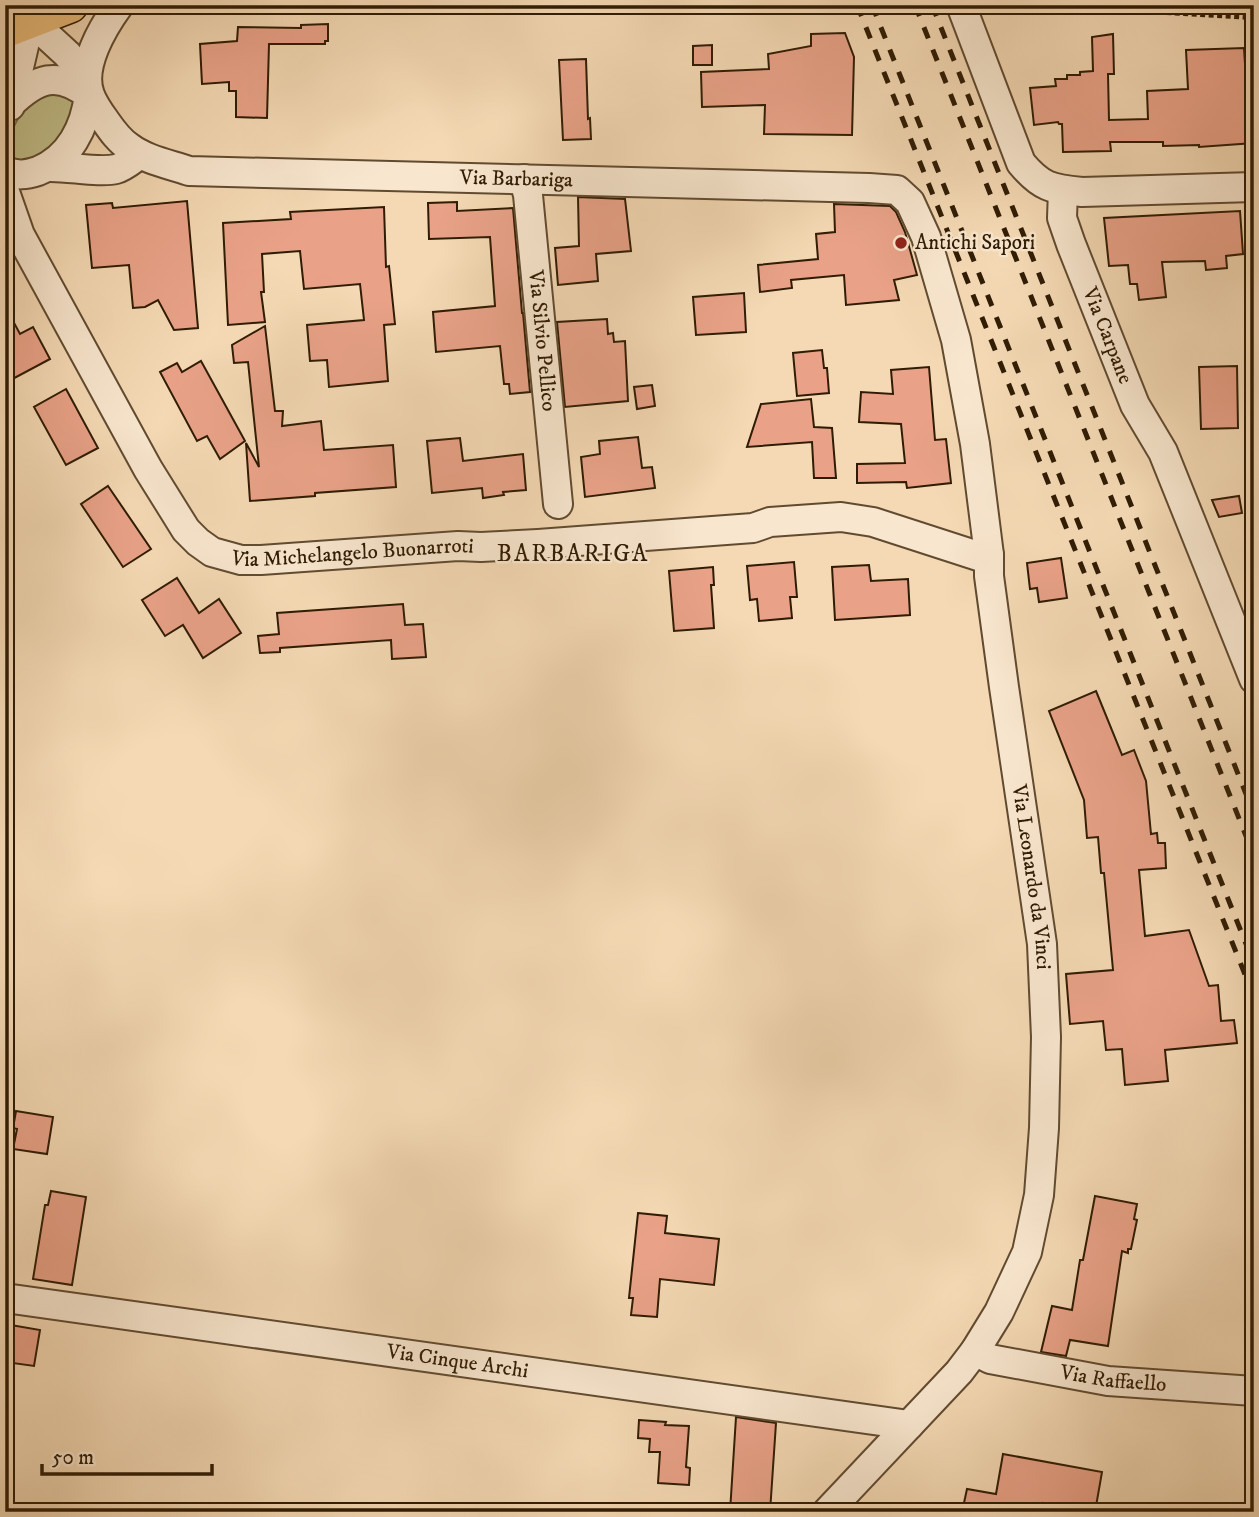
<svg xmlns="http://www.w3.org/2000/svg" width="1259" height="1517" viewBox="0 0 1259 1517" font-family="'IM FELL DW Pica',serif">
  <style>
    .green { fill: #c1be89; stroke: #786d46; stroke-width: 2 }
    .building { fill: #e9a288; stroke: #301c04; stroke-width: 2 }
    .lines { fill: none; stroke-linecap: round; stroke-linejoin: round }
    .minor-casing { stroke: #614b30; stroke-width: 32 }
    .major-casing { stroke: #301c04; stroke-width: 38 }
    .path { stroke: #301c04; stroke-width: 4.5; stroke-dasharray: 5 3.5; stroke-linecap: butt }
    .minor { stroke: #f8e6ce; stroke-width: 28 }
    .major { stroke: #eabc7a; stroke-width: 35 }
    .rail { stroke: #301c04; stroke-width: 5; stroke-dasharray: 12 12; stroke-linecap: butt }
    .poi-dot { fill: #8f2418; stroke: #f8e6ce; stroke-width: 2.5 }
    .labels { text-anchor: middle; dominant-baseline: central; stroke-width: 5; stroke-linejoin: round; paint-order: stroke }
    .street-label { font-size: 21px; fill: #301c04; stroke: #f8e6ce }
    .poi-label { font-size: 21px; fill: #301c04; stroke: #f8e6ce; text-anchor: start }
    .quarter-label { font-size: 24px; letter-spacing: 2px; fill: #301c04; stroke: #f8e6ce }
  </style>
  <rect width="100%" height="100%" fill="#f4d9b4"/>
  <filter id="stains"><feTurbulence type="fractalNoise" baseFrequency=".00286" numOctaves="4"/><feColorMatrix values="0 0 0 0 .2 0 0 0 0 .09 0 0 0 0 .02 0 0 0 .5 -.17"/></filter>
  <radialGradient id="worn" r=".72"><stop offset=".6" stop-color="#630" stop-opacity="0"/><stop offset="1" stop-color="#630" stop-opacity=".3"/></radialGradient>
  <path class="green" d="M45,91L68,94L76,104C71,116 67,131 59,142C51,154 32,159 19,162L10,155L8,147L13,128L22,111Z"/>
  <g class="building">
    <polygon points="328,24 328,41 325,41 325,44 269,44 267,118 236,117 236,91 229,91 229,82 202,84 200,44 237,41 238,27 301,28 301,25"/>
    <polygon points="845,33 854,57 852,135 764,134 765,105 702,107 701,72 769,69 768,54 811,46 811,34"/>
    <polygon points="1113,34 1114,74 1108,74 1109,120 1148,119 1147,91 1188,89 1186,50 1244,48 1247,96 1254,96 1254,143 1199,147 1199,145 1163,146 1163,142 1110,142 1111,151 1063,152 1062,124 1059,124 1058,122 1034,125 1030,88 1056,86 1055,79 1067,79 1067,75 1080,75 1080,72 1093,71 1092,37"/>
    <polygon points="712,45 712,65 693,65 693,46"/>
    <polygon points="586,59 588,119 590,118 591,139 563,140 559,60"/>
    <polygon points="578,197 625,199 631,251 596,254 598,281 558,285 555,248 579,246"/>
    <polygon points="187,201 198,328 174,330 158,300 145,307 133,308 129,265 92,268 86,205 112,203 113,208"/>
    <polygon points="457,202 457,211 513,208 522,313 523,313 530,392 510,394 509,384 504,384 500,346 436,352 433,312 495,306 490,237 429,239 428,203"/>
    <polygon points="834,204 890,206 896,212 905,232 917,275 894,280 899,300 846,305 844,275 791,280 792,288 760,292 758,265 818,259 816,234 835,232"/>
    <polygon points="384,207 386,267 389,266 395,324 384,325 388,381 329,387 327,360 310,361 307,325 364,320 360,284 304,289 300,251 262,254 264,292 261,292 265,322 228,325 223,223 291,219 290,212"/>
    <polygon points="1240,211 1243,254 1226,256 1227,268 1206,270 1205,261 1162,262 1166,297 1139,300 1137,284 1130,284 1128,265 1109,266 1104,218"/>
    <polygon points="744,293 746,332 696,335 693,297"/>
    <polygon points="5,306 20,334 33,327 50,359 5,383"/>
    <polygon points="607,319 608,334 613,333 614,342 625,341 628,401 565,407 557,322"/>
    <polygon points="265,326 275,411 283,411 282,426 321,421 324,450 393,445 396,487 315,493 315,496 250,501 246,443 259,467 248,362 234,363 232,345"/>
    <polygon points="822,350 824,368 827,368 829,393 797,396 793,353"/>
    <polygon points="201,361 245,441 220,459 207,436 197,441 160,372 177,363 182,372"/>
    <polygon points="1237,366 1238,428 1201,429 1199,367"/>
    <polygon points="929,367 935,440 946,439 951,483 907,488 906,482 857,483 857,464 905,463 901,424 859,422 861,392 893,394 891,370"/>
    <polygon points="652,385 655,406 637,409 634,387"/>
    <polygon points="66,389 98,448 66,465 34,407"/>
    <polygon points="811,399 814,427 832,428 836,478 814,478 812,442 747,447 761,404"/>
    <polygon points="638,437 642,468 652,467 655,488 585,497 581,457 600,454 599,441"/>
    <polygon points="460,438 463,461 523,454 526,490 503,492 504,495 483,498 482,488 432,493 427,441"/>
    <polygon points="108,486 151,549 123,567 81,504"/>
    <polygon points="1239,496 1242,513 1219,517 1212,500"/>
    <polygon points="1061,558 1067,598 1039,602 1037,588 1030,589 1027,563"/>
    <polygon points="794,562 797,597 790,597 792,618 759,621 757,599 750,600 747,566"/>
    <polygon points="869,565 871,581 908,579 910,615 835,620 832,567"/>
    <polygon points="713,567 714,585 711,585 714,628 674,631 669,571"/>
    <polygon points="177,578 199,613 219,599 241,633 203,658 183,625 165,636 142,600"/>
    <polygon points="403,604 405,625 423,624 426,657 392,659 391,640 280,648 280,652 260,653 258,636 279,634 277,613"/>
    <polygon points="1096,691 1122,755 1134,750 1146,781 1151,834 1157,833 1158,843 1165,843 1166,868 1139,870 1145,936 1189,930 1209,986 1218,985 1221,1021 1234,1020 1237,1043 1165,1050 1168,1081 1125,1085 1122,1049 1106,1050 1103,1021 1070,1024 1066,974 1113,970 1104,873 1101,873 1098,837 1087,838 1084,800 1049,711"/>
    <polygon points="16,1111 53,1117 47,1154 13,1149 17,1129 13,1128"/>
    <polygon points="51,1191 86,1197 72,1285 33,1279 45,1205 48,1205"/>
    <polygon points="1095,1196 1137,1204 1134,1219 1137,1220 1131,1249 1128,1249 1128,1253 1122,1251 1108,1346 1070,1340 1066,1356 1041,1352 1052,1306 1072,1310 1080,1260 1083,1260"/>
    <polygon points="638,1213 667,1216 665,1233 719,1239 714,1285 660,1279 657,1317 631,1315 633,1298 629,1298"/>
    <polygon points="5,1324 40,1330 34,1366 5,1362"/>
    <polygon points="736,1417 776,1423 770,1512 730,1512"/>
    <polygon points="639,1420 666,1422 665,1425 689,1426 686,1467 690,1468 689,1485 658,1483 660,1452 649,1452 650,1439 638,1438"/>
    <polygon points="1003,1454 1102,1472 1095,1512 1043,1503 1042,1512 962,1512 967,1489 996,1494"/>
  </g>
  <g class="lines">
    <g class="minor-casing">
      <g id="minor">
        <path id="s1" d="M119,5C103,27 79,67 90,95C93,103 99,112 104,119C111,129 118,140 129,147C146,160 169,164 189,171L869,188L897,190L910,202L926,237L956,340L975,444L989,555V576L1004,687L1042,944L1046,1037L1044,1128L1039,1195L1027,1252L999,1312L975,1351L959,1372L827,1512"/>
        <path d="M961,5L1021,163C1041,187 1051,189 1082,192L1254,187"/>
        <polyline points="30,20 67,54 87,77"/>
        <polyline points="10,106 30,20"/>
        <path d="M47,167C67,166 99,173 116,169C124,167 133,159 140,154"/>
        <path d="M5,171C17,176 26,175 38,171C70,158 85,127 89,95C57,70 37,78 10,104"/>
        <path id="s2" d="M524,179L528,195L558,504"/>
        <path id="s3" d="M1063,190L1062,218L1071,244L1135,405L1163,452L1254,679"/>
        <path id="s4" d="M5,192L20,235L148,469L186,530L198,542L212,552L241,560H261L458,546L481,547L538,544L753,528L770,522L841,517L873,522L978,556L989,555"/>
        <path id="s5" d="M5,1298L909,1425"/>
        <path id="s6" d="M975,1351L990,1359L1108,1381L1254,1391"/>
      </g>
    </g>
    <g class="major-casing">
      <polyline id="major" points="5,30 70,5"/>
    </g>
    <polyline class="path" points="1039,5 1254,18"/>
    <use href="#minor" class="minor"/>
    <use href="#major" class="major"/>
    <g class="rail">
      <polyline points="857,5 1254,997"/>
      <polyline points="872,5 1254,964"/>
      <polyline points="915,5 1254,856"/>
      <polyline points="932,5 1254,814"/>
    </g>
  </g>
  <circle class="poi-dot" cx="901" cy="243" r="7"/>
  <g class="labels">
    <g class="street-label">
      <text stroke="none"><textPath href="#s1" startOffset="556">Via Barbariga</textPath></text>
      <text stroke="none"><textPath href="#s3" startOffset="154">Via Carpane</textPath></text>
      <text stroke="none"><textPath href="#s2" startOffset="163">Via Silvio Pellico</textPath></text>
      <text stroke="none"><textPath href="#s4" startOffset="560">Via Michelangelo Buonarroti</textPath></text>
      <text stroke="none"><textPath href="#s1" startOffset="1643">Via Leonardo da Vinci</textPath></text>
      <text stroke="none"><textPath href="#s5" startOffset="457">Via Cinque Archi</textPath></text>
      <text stroke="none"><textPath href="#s6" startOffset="142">Via Raffaello</textPath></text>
    </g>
    <g class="poi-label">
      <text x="915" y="243">Antichi Sapori</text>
    </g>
    <g class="quarter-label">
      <text x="573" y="554">BARBARIGA</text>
    </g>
  </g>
  <rect width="1259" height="1517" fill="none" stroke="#f4d9b4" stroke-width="28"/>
  <rect x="7" y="7" width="1245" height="1503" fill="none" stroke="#301c04" stroke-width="3.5"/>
  <rect x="14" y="14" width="1231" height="1489" fill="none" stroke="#301c04" stroke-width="2"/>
  <path d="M42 1464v10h170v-10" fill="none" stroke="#301c04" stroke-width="3.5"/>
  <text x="52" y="1464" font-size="21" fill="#301c04" stroke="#f8e6ce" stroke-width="5" paint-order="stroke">50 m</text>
  <rect width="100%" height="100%" filter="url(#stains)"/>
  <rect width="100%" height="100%" fill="url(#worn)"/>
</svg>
